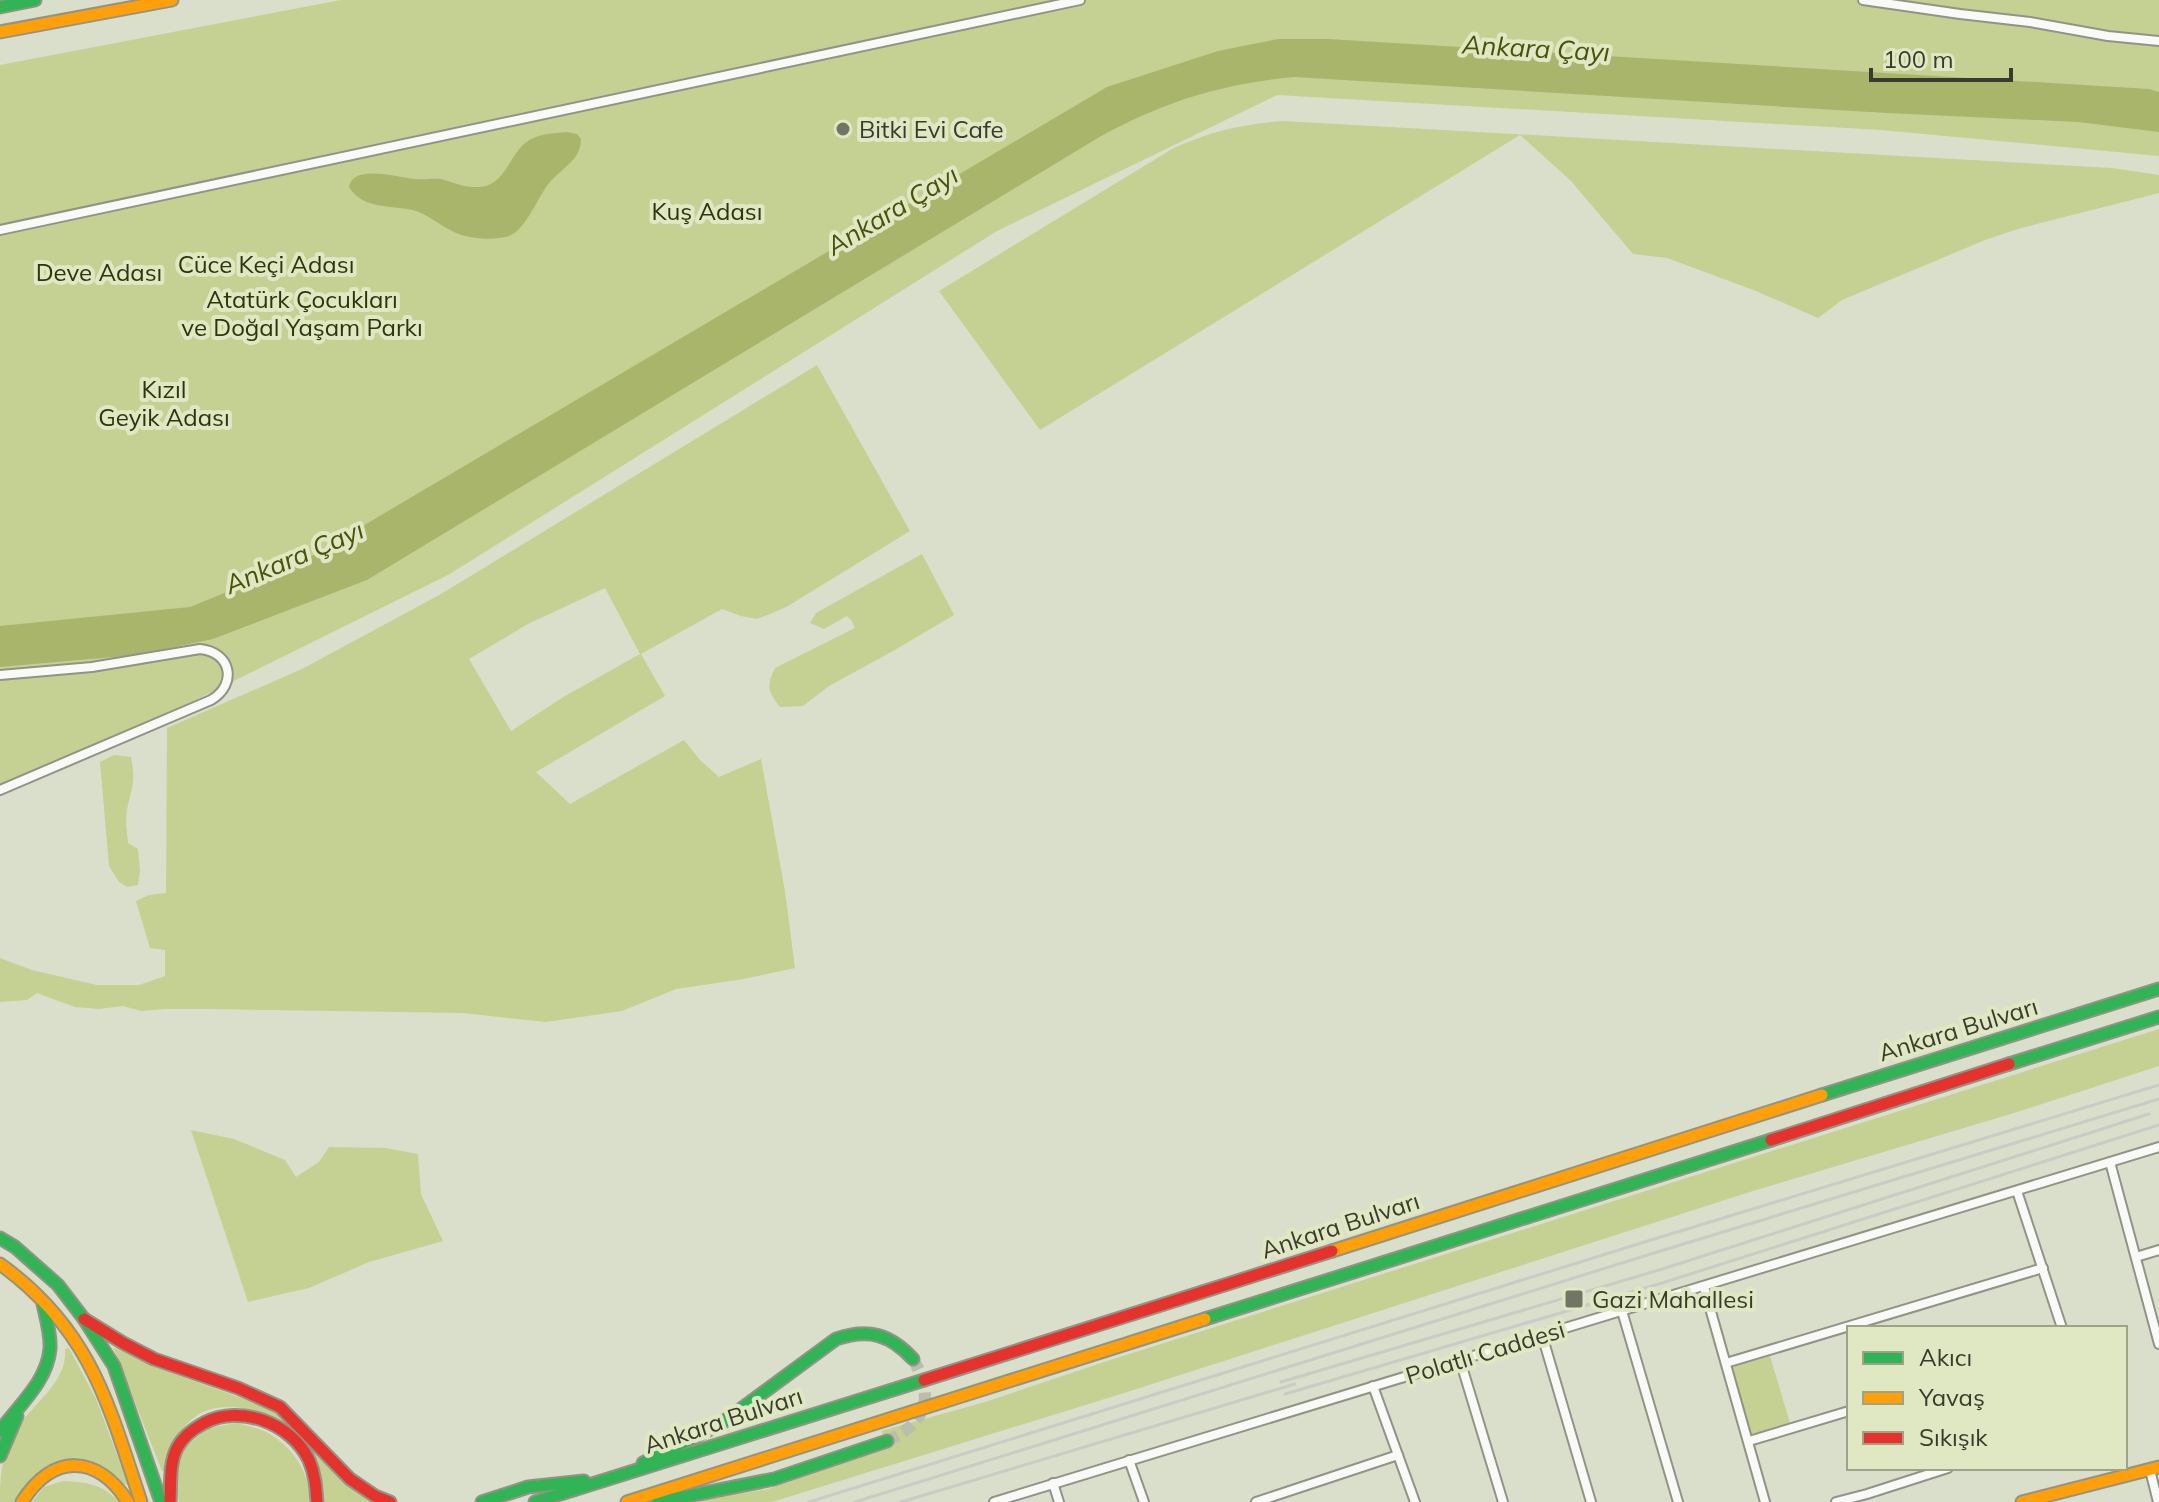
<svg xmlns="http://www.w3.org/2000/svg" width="2159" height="1502" viewBox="0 0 2159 1502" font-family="Mulish,sans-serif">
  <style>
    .green { fill: #c5d093; fill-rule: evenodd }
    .water { fill: #a9b56b }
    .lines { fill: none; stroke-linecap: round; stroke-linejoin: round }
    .primary-tunnel { stroke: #babeab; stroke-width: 12; stroke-dasharray: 12 6; stroke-linecap: butt }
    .street-casing { stroke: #919485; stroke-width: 12 }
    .fast-casing { stroke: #919485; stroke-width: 15 }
    .slow-casing { stroke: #919485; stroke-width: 15 }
    .jam-casing { stroke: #919485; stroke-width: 15 }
    .street { stroke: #f9faf7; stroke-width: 8 }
    .fast { stroke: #30b455; stroke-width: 11 }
    .slow { stroke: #ff9f0a; stroke-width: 11 }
    .jam { stroke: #e5322d; stroke-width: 11 }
    .rail { stroke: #c9cbc5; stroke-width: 3 }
    .poi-dot { fill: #717564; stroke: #dfe7c3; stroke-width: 3 }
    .labels { text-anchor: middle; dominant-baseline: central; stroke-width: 8; stroke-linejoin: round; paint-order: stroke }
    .poi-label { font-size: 24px; fill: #393c2d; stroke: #dfe7c3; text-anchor: start }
    .park-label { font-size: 24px; fill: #2f350b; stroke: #dfe7c3 }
    .street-label { font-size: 24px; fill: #393c2d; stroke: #dfe7c3 }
    .water-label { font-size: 26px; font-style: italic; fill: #495208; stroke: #dfe7c3 }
  </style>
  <rect width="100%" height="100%" fill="#dadfcb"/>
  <g class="green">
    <polygon points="341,0 2159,0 2159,156 1881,130 1277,95 997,231 448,575 94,750 0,791 0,65"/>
    <path d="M1284,121L2112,168L2159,175V193L2021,228L1985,240L1842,300L1818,318L1756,291L1667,258L1633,254L1571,181L1520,135L1040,430L939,291L1172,149C1211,131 1242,124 1284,121Z"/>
    <path d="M817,365L910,531L788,606L770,614L757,619L741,616L722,609L641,654L665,696L536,772L570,804L684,740L700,760L719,777L761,759L785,891L795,968L744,979L676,989L622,1011L546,1022L462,1013L210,1009H165L141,1011L123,1006L99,1009L75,1007L37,993L27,1000L0,1002V958L32,970L97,985H139L165,976V950L150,948L136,901L149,895L166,893L167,728L302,669L441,594ZM605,588L640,654L565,696L511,731L469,659L528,624Z"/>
    <path d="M922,554L954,615L893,651L829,686L803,706L780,707C768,692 766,686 775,668L855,628L851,620L847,616L824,629L810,623L816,613Z"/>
    <path d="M114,755L131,757C136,784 132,785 127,810C125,820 127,832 128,843L138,849L140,870L138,885L127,887L119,882L109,866L100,762Z"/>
    <polygon points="2159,1029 2159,1066 2014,1113 1753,1191 1121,1394 772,1502 686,1502 768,1489 891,1447 881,1431 985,1402 1107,1361"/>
    <polygon points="191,1130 234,1139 285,1160 296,1177 319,1162 329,1147 386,1148 418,1154 421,1194 443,1241 369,1262 309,1288 248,1302"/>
    <path d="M113,1347L155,1367L278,1411L358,1491L374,1502H324C326,1485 319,1470 310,1455C303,1443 294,1430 282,1422C263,1409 227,1402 205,1411C194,1415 179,1431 174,1441C169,1450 168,1461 166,1471H162Z"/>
    <path d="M69,1348L96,1399L128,1484L124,1485L98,1465L74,1462L51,1467L18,1502H0C0,1475 2,1452 17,1429C33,1403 68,1382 65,1349Z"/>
    <polygon points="1770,1356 1790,1423 1751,1434 1731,1368"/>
    <path d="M237,1423C247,1426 259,1428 268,1433C292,1446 312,1475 309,1502H179L177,1495V1458L186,1446L208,1428Z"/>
    <path d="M63,1481C86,1482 103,1484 119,1502H32L44,1487Z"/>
  </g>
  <g class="water">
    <path d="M1278,39H1328L2149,89L2159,92V132L2078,122L1887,113L1294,77C1221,84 1166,101 1101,136L367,580L213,639L136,655L0,667V626L190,607L305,560L1107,87L1218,51Z"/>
    <path d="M567,132L577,134L581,139C581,160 563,167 550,182C538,196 526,230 509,236C493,241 469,239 454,232C441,226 430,216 416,211C392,204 364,211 349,187C353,163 399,178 416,179C424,180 432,178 441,179C453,182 464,188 477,187C504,187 508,158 525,143C536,134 553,133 567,132Z"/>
  </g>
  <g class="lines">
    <path class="primary-tunnel" d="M887,1441C927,1423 935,1397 913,1359"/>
    <g class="street-casing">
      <g id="street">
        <polyline points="1863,0 1960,14 2030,22 2108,36 2159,41"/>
        <polyline points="0,230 1080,0"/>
        <path d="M0,675L92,667L200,649C231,652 238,684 211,700L0,790"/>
        <polyline points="2110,1162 2159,1344"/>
        <polyline points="2017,1191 2062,1328"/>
        <polyline points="2136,1257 2159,1250"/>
        <polyline points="1704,1287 1765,1502"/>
        <polyline points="1622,1311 1678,1502"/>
        <polyline points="1542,1335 1591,1502"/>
        <polyline points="1460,1360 1503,1502"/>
        <polyline points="1726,1363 2043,1268"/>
        <polyline points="1373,1386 1415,1502"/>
        <polyline points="1749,1441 1849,1411"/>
        <polyline points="1129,1460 1144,1502"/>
        <polyline points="2150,1470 2158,1502"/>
        <polyline points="1053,1483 1059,1502"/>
        <polyline points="994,1502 2159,1147"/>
        <polyline points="1256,1502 1398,1455"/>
        <polyline points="1836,1502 1867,1494 1948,1468"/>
      </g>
    </g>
    <g class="fast-casing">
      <g id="fast">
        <polyline points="0,7 35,0"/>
        <polyline points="2009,1064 2159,1017"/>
        <polyline points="1822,1095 2159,989"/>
        <polyline points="0,1238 15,1247 58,1285 84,1319 114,1366 161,1502"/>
        <polyline points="1205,1319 1771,1140"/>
        <path d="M0,1431C18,1406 47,1382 50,1349C51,1334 46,1318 43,1304"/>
        <polyline points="0,1456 17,1416"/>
        <path d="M643,1463L722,1423L836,1339C868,1328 890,1334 913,1359"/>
        <polyline points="482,1502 528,1487 584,1481"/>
        <polyline points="535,1502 924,1380"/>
        <polyline points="658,1502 774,1479 887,1441"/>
      </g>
    </g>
    <g class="slow-casing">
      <g id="slow">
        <polyline points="0,32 172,0"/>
        <polyline points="1332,1251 1822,1095"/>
        <path d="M0,1264C90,1329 108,1402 141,1502"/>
        <path d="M22,1502C53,1453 97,1454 128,1502"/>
        <polyline points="627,1502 1205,1319"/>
        <polyline points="2022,1502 2159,1467"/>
      </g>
    </g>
    <g class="jam-casing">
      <g id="jam">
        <polyline points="1771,1140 2009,1064"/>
        <polyline points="84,1319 123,1343 154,1359 238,1388 280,1407 350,1479 375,1496 390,1502"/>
        <polyline points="924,1380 1332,1251"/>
        <path d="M170,1502C171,1484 169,1464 177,1448C183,1436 193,1429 204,1423C241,1404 291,1423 309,1460C315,1474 316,1487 317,1502"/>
      </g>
    </g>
    <use href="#street" class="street"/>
    <use href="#fast" class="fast"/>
    <use href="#slow" class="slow"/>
    <use href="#jam" class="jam"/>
    <g class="rail">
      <polyline points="1281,1382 1659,1270 2149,1114"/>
      <polyline points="1285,1394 1662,1283 2159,1125"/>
      <polyline points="809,1502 1651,1240 2159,1085"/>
      <polyline points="855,1502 1654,1253 2159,1099"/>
      <polyline points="901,1502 1295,1384"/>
    </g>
  </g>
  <g class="poi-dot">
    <circle cx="843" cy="129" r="8"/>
    <rect x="1564" y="1289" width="20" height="20" rx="4"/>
  </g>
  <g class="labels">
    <g class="poi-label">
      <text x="859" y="129">Bitki Evi Cafe</text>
      <text x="1592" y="1299">Gazi Mahallesi</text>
    </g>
    <g class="park-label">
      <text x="707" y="211">Kuş Adası</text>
      <text x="266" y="264">Cüce Keçi Adası</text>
      <text x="99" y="272">Deve Adası</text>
      <text x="302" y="299">Atatürk Çocukları<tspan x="302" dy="28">ve Doğal Yaşam Parkı</tspan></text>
      <text x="164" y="389">Kızıl<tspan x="164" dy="28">Geyik Adası</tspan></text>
    </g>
    <g class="street-label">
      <text transform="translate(1958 1029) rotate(-17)">Ankara Bulvarı</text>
      <text transform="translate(1340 1225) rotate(-18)">Ankara Bulvarı</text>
      <text transform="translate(1485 1352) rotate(-17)">Polatlı Caddesi</text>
      <text transform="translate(723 1420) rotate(-18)">Ankara Bulvarı</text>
    </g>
    <g class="water-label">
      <text transform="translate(1536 48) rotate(3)">Ankara Çayı</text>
      <text transform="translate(892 210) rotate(-31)">Ankara Çayı</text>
      <text transform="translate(294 557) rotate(-23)">Ankara Çayı</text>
    </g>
  </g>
  <rect x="1847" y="1326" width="280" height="144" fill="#dfe7c3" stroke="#9da387" stroke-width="2"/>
  <rect x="1863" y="1352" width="40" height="12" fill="#30b455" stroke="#9da387" stroke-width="2"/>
  <text x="1919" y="1366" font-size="24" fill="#393c2d">Akıcı</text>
  <rect x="1863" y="1392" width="40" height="12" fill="#ff9f0a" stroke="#9da387" stroke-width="2"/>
  <text x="1919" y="1406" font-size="24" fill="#393c2d">Yavaş</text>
  <rect x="1863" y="1432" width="40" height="12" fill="#e5322d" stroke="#9da387" stroke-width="2"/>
  <text x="1919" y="1446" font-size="24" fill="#393c2d">Sıkışık</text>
  <path d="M1871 68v12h140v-12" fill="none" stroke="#393c2d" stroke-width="4"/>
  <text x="1883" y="68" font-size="24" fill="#393c2d" stroke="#dfe7c3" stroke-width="6" paint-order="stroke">100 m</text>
</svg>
